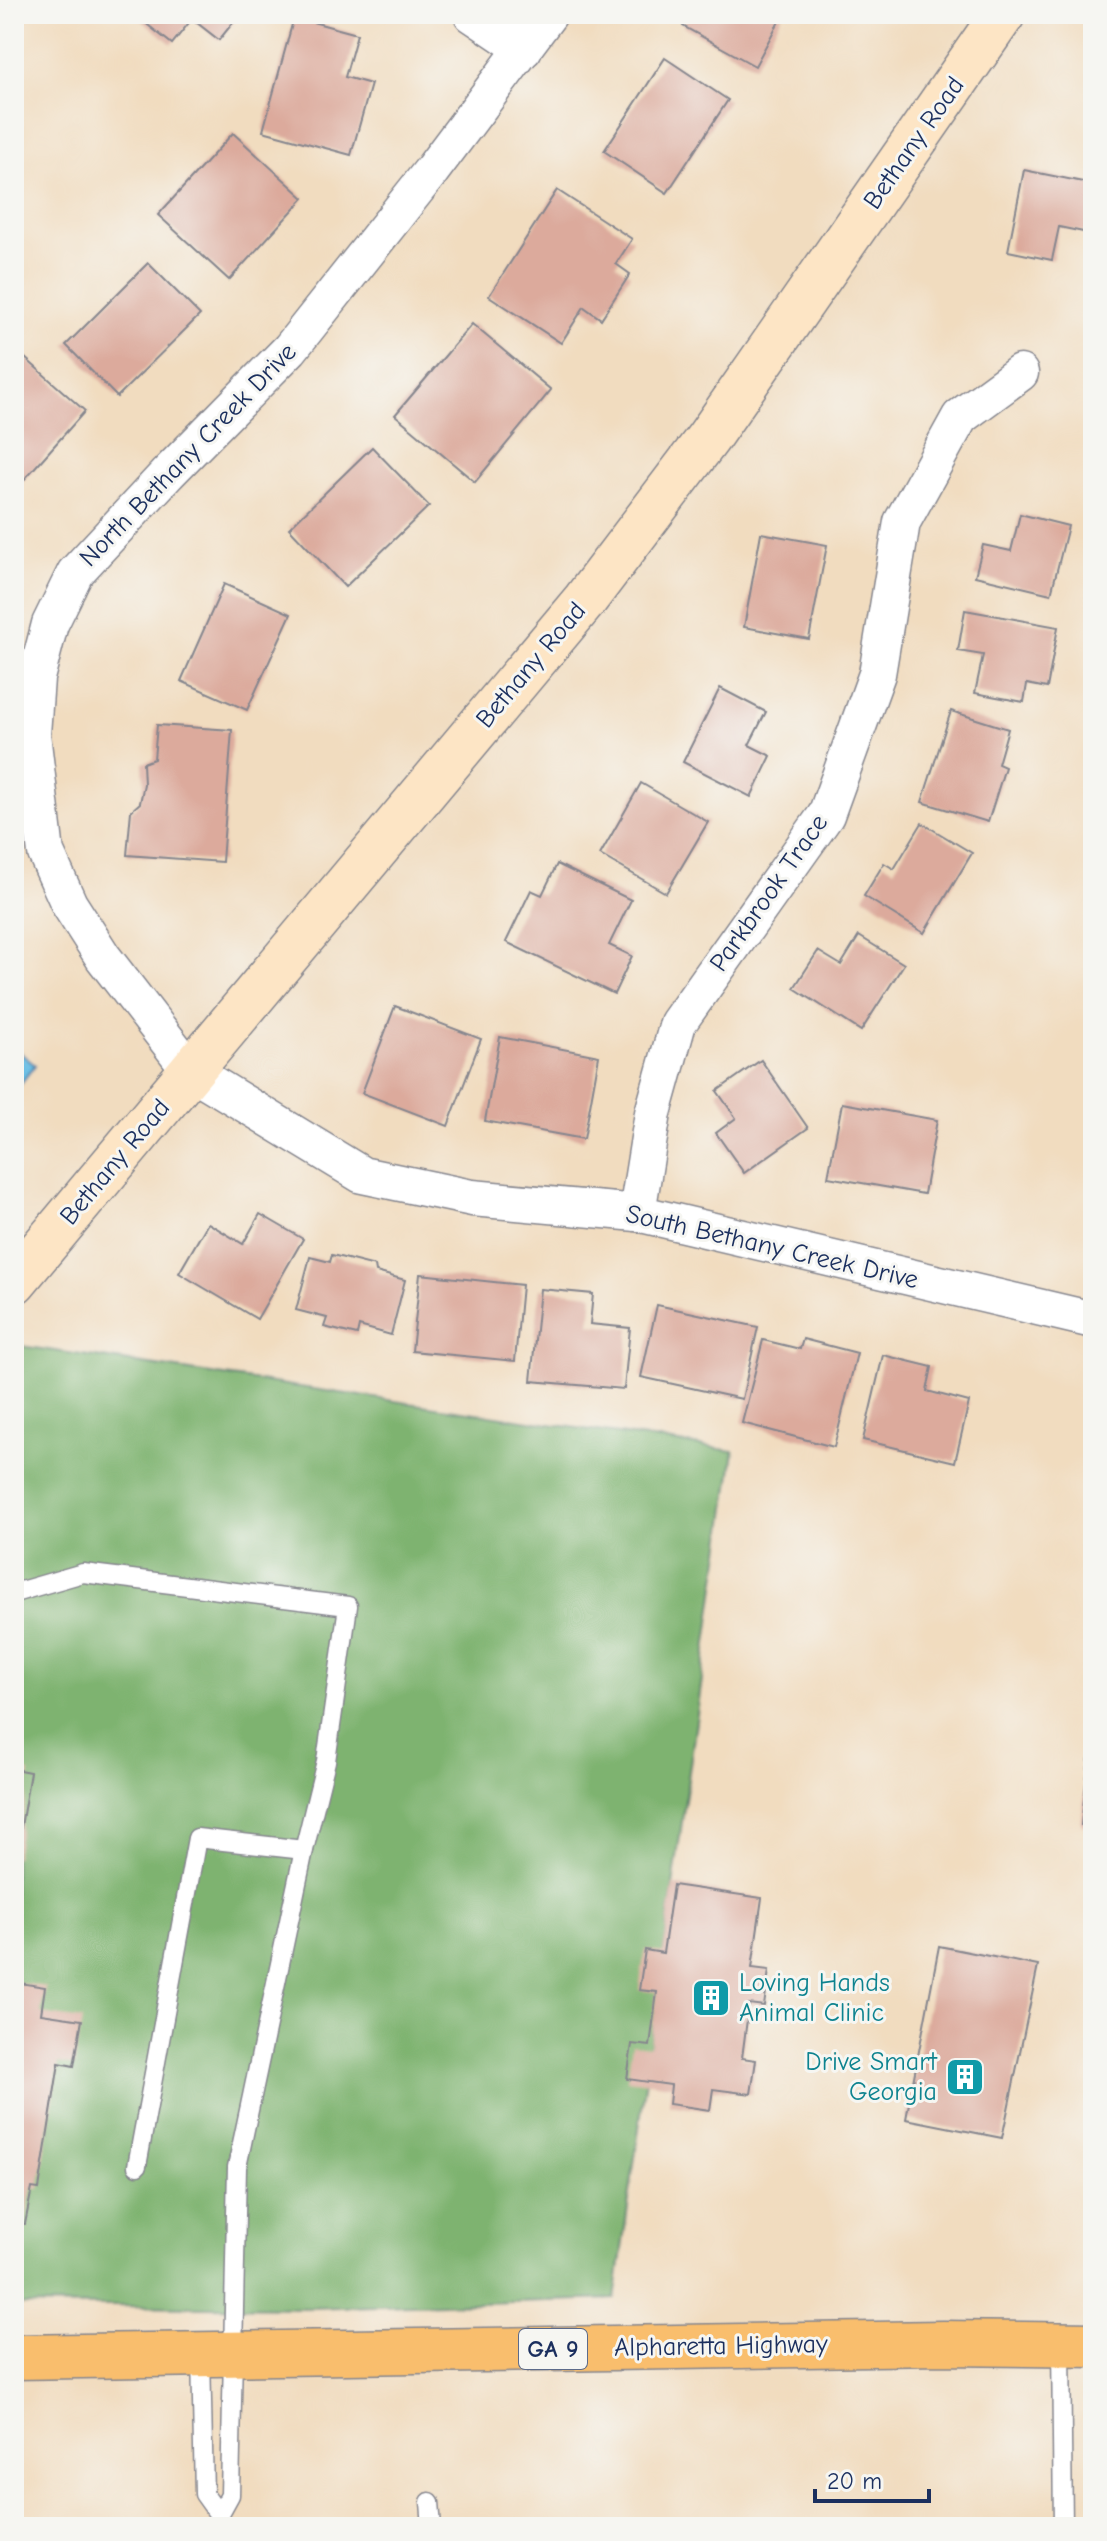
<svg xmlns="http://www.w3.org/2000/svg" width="1107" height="2541" viewBox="0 0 1107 2541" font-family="'Comic Neue',sans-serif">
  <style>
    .forest { fill: #7eb370; stroke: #4c7167; stroke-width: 2 }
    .water { fill: #67bde4; stroke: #4176a1; stroke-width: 2 }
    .building { fill: #dcaa9c }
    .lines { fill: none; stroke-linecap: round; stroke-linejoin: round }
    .lane-casing { stroke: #86868e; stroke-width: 21 }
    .street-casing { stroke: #86868e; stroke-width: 39 }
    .secondary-casing { stroke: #86868e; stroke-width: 47 }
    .primary-casing { stroke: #86868e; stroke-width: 47 }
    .lane { stroke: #fff; stroke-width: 18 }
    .street { stroke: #fff; stroke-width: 36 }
    .secondary { stroke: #fde5c5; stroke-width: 44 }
    .primary { stroke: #f9be6d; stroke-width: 44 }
    .labels { text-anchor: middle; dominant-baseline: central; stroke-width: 6; stroke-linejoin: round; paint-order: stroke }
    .shield { fill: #f6f6f2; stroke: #5d6b8a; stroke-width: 2 }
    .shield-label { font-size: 24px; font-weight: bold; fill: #1b2f5e }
    .street-label { font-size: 26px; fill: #1b2f5e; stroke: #f6f6f2 }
    .culture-label { font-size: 26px; fill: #0d838f; stroke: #f6f6f2; text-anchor: start }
  </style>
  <rect width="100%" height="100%" fill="#f6f6f2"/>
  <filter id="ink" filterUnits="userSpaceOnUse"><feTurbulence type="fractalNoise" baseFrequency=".0125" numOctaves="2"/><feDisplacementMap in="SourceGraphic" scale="16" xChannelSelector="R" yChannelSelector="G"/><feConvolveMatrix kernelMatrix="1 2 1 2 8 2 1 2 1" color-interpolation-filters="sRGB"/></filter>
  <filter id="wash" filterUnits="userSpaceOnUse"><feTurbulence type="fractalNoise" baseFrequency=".006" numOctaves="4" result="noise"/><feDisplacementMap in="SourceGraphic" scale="32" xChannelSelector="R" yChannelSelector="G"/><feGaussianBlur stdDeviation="1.8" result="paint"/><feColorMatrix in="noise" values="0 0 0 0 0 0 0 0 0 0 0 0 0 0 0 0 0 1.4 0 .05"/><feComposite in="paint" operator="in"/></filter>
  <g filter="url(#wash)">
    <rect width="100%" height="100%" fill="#f1dcbf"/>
    <polygon class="forest" points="14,1345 734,1451 615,2299 307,2308 14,2305"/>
    <polygon class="water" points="14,1048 35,1065 14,1092"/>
    <g id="blocks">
      <g class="building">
        <polygon points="134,14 240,14 219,40 192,19 172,44"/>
        <polygon points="689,14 783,14 755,66 683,26"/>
        <polygon points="294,17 357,34 345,77 371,84 351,155 263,131"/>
        <polygon points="665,58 728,100 667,193 604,151"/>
        <polygon points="233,133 304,198 229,280 158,215"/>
        <polygon points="1024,170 1093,184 1093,234 1059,227 1052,260 1008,251"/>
        <polygon points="557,190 632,239 616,264 630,274 601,319 584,307 561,343 489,296"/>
        <polygon points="148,263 200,315 117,397 66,345"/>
        <polygon points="472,324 551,390 475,482 395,415"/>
        <polygon points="24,357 85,411 14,491 14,368"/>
        <polygon points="372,447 429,506 345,587 289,528"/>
        <polygon points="1020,514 1068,526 1051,594 975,576 983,545 1011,551"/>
        <polygon points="761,533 827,545 809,639 744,627"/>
        <polygon points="224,584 291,614 247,710 181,681"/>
        <polygon points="965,610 1058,627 1047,688 1027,684 1024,702 975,693 983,655 958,651"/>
        <polygon points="720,688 766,712 749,745 771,756 751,797 683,762"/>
        <polygon points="951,711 1008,729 998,764 1005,767 988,822 922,802"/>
        <polygon points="157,725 232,730 222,862 127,855 131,811 140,803 144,784 143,763 154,759"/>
        <polygon points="641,783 708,822 666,893 600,855"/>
        <polygon points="922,823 972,853 924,933 864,896 884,863 894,869"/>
        <polygon points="557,864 631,900 609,945 632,956 614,994 506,942 531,890 542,895"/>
        <polygon points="859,936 904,964 861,1031 794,988 818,951 841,965"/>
        <polygon points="395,1006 481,1039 448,1126 362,1093"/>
        <polygon points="500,1037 599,1056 584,1139 485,1121"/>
        <polygon points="761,1060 808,1128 744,1173 716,1133 736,1118 717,1091"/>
        <polygon points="842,1103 937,1120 924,1194 828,1177"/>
        <polygon points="260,1214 303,1239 257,1319 179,1273 208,1223 243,1244"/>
        <polygon points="332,1255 375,1266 376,1272 405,1280 391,1335 359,1326 357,1335 324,1327 327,1318 296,1310 310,1257 330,1262"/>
        <polygon points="420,1274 522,1285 515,1361 412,1351"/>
        <polygon points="540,1289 593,1294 590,1324 630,1328 624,1389 531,1381"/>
        <polygon points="657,1305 758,1327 742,1399 641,1377"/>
        <polygon points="803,1339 857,1353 834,1447 742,1423 763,1340 800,1349"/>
        <polygon points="883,1355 932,1367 927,1391 969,1402 955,1462 863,1440"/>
        <polygon points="1091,1740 1093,1740 1093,1826 1081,1825"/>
        <polygon points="14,1769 30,1772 16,1857 14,1857"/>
        <polygon points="673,1885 762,1898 752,1968 769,1970 764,2006 749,2004 742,2058 756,2060 751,2094 713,2089 710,2110 669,2104 671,2085 627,2079 632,2044 650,2046 657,1992 639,1990 645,1950 663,1953"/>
        <polygon points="939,1946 1038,1966 1002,2138 906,2119"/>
        <polygon points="14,1982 45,1987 41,2014 82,2020 74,2066 59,2063 39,2189 32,2188 25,2224 14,2223"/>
      </g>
    </g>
  </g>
  <g filter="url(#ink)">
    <use href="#blocks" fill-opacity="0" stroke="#86868e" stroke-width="2"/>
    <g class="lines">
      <g class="lane-casing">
        <g id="lane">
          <polyline points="14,1593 83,1573 348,1606 326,1761 304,1850 237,2167 230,2495 219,2515 219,2527"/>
          <polyline points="137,2166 197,1838 304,1850"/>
          <polyline points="1061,2345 1063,2527"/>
          <polyline points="201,2354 204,2494 219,2515"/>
          <polyline points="430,2502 432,2527"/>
        </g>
      </g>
      <g class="street-casing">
        <g id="street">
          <polyline points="472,14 524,49"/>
          <polyline points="549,14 432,170 290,349 168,473 75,573 50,624 36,678 32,734 46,853 69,904 103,957 191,1071 362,1175 472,1198 637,1213 1093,1320"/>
          <polyline points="637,1213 653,1113 678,1023 826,815 877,674 902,522 960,417 1020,373"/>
        </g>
      </g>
      <g class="secondary-casing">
        <polyline id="secondary" points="14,1282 585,600 708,438 1003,14"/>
      </g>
      <g class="primary-casing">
        <polyline id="primary" points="14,2357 943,2343 1093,2345"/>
      </g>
      <use href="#lane" class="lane"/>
      <use href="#street" class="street"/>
      <use href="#secondary" class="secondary"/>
      <use href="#primary" class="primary"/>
    </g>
  </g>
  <defs>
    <g id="building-square" transform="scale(2)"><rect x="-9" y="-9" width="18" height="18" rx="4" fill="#0f9aa8" stroke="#f6f6f2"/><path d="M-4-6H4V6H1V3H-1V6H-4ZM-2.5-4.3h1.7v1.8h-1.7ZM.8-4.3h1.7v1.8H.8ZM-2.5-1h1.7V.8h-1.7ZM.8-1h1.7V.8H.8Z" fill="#fff"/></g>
  </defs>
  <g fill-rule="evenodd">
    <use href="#building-square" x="711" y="1998"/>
    <use href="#building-square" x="965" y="2077"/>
  </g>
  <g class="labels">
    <rect class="shield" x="519" y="2329" width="68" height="40" rx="6"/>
    <g class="shield-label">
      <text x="553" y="2349">GA 9</text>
    </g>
    <g class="street-label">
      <text transform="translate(914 143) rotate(-55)">Bethany Road</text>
      <text transform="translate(188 455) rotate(-46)">North Bethany Creek Drive</text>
      <text transform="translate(531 665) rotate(-50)">Bethany Road</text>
      <text transform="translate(769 893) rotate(-55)">Parkbrook Trace</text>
      <text transform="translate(115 1162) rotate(-50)">Bethany Road</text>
      <text transform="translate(772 1247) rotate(13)">South Bethany Creek Drive</text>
      <text transform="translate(721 2346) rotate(-1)">Alpharetta Highway</text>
    </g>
    <g class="culture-label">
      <text x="739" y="1983">Loving Hands<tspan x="739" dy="30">Animal Clinic</tspan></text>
      <text x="937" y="2062" text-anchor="end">Drive Smart<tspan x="937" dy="30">Georgia</tspan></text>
    </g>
  </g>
  <rect width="1107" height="2541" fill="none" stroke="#f6f6f2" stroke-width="48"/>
  <path d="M815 2489v12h114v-12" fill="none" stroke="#1b2f5e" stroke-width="4"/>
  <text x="827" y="2489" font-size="24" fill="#1b2f5e" stroke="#f6f6f2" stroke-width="6" paint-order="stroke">20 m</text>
</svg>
